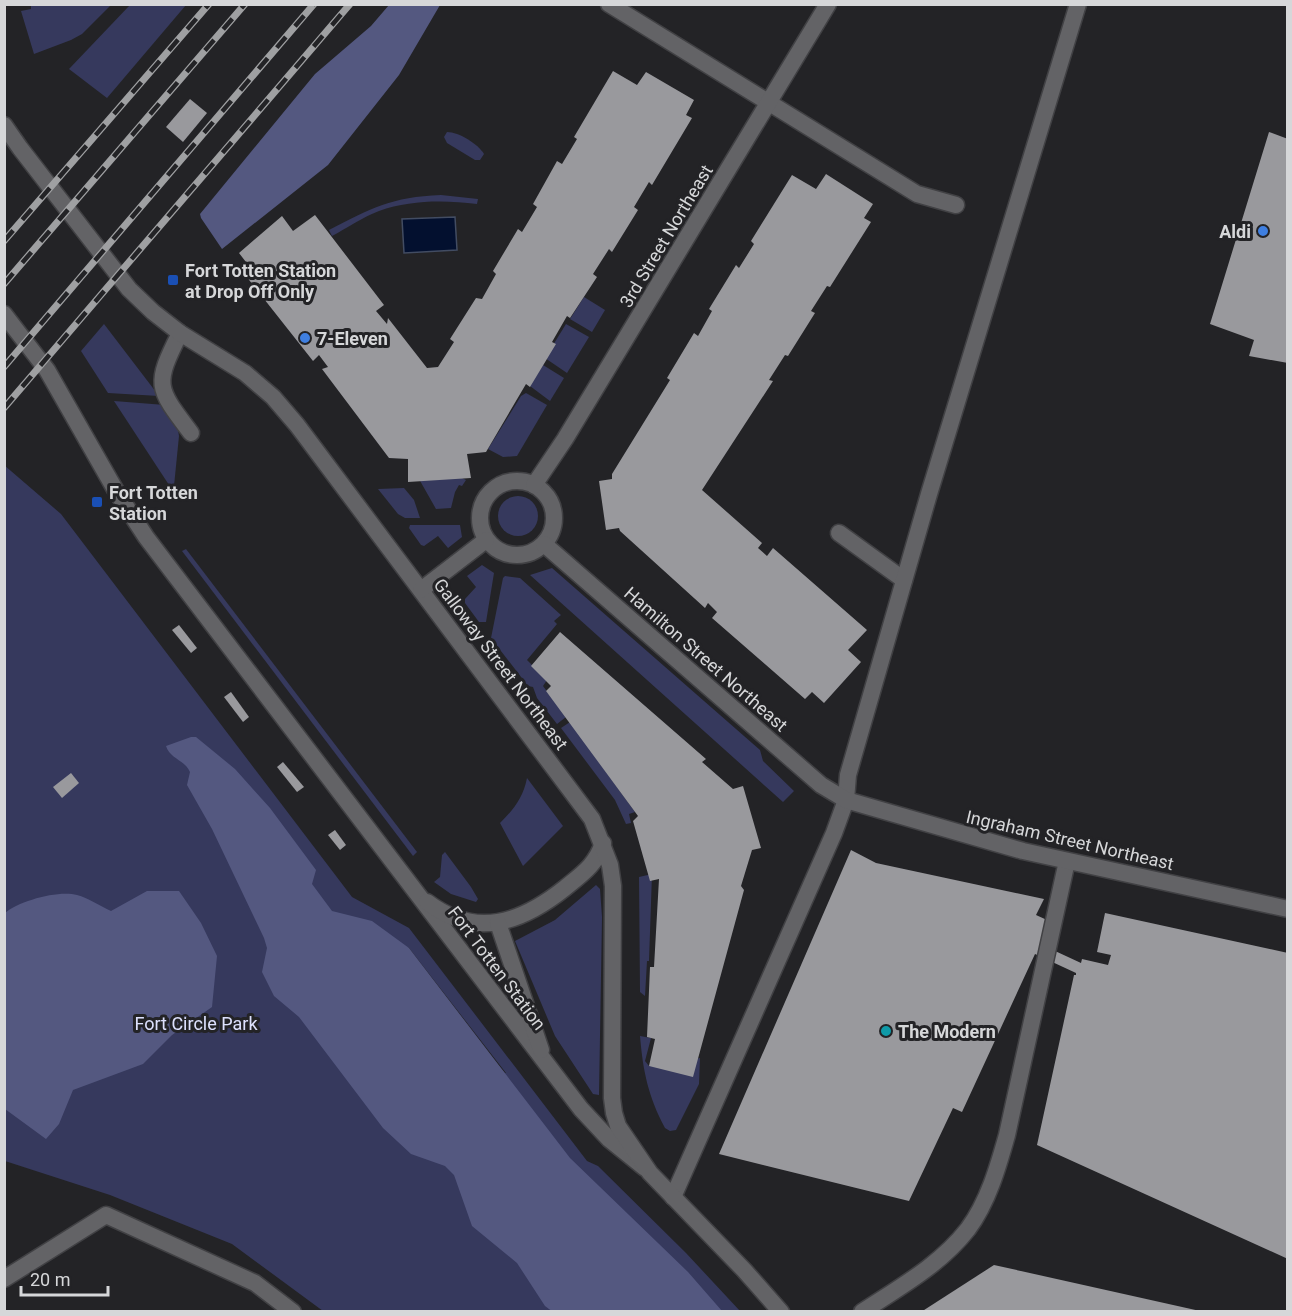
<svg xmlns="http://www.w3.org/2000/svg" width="1292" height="1316" viewBox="0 0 1292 1316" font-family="Roboto,sans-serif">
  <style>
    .green { fill: #36395d; fill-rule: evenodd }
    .forest { fill: #545880 }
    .water { fill: #03102f; stroke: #424c62; stroke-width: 1.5 }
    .building { fill: #99999d }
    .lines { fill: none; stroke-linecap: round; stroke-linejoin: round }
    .service-casing { stroke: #414144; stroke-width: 19 }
    .minor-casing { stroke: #414144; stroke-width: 19 }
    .service { stroke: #636366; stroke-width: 16 }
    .minor { stroke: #636366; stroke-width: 16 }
    .rail-casing { stroke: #9fa0a2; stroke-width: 7 }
    .rail { stroke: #232326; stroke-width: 4.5; stroke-dasharray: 14; stroke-linecap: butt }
    .shop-dot { fill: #3f7fe0; stroke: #232326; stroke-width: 2 }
    .transit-dot { fill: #1a4fb4; stroke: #232326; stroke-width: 2 }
    .culture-dot { fill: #0f9aa8; stroke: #232326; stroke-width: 2 }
    .labels { text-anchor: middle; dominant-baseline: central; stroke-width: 6; stroke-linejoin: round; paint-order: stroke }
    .poi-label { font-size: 18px; font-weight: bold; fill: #d6d7d9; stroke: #232326; text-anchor: start }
    .street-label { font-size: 18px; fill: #d6d7d9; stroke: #232326 }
    .park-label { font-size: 18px; fill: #dde1fd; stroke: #232326 }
  </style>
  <rect width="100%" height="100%" fill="#232326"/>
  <g class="green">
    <polygon points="31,5 31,4 111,5 82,34 71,40 34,54 21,11 31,9"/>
    <polygon points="130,5 186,5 107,98 69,69"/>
    <path d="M447,132C459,132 478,144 484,154L480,160H475L447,143L444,137Z"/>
    <path d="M441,195L478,199L477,204C444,200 410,200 379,211C363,217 347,228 332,236L329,230C372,208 391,197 441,195Z"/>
    <polygon points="584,297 605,310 592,332 570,319"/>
    <polygon points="104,324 159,396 108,393 81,351"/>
    <polygon points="566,324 589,337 567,373 545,358"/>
    <polygon points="543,365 564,378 550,401 530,386"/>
    <polygon points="526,393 547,405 517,456 503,457 488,449 521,396"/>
    <polygon points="114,401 165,405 177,424 179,436 174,486 171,488"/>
    <path d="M4,465L61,514L352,897L409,928L587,1161L598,1166L686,1253L740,1311H323L232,1244L110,1195L5,1161ZM396,944L409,948L506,1073H505Z"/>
    <polygon points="462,478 466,480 462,486 459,485 455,492 451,508 436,509 419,479"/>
    <polygon points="404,488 414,500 420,518 405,518 398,514 378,489"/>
    <circle cx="518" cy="516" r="20"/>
    <polygon points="410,525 460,525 462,537 448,548 438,536 424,546 421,545 409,528"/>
    <polygon points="186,549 417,852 413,856 182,551"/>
    <polygon points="482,565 494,573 486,622 479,622 465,603 465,599 476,587 467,576"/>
    <polygon points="552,568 760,750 763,761 794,791 783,802 530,575"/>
    <polygon points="505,576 520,578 561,615 554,621 557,624 527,660 547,680 543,686 566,717 557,724 537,698 533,687 528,686 491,638 503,578"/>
    <polygon points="570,722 635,812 629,814 631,823 626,824 615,800 561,728"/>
    <path d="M527,778L563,826L523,866L500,823C514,809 523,798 527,778Z"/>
    <polygon points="445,852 471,887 478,899 476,902 451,894 434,882 440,877 442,855"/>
    <polygon points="652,874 649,961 647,961 645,996 640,992 639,877"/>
    <polygon points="596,885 600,889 602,917 599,1095 593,1094 555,1036 515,941 555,920"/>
    <path d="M640,1036L651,1038L645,1061L649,1066L700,1058L699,1084L676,1130L670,1131L665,1128C648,1096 643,1071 640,1036Z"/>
  </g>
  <g class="forest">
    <polygon points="389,5 440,5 399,75 328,165 222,249 201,218 200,214 315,74 371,26"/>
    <path d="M191,737H196L235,769L270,808L316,870L312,884L332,911L372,921L409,948L570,1158L688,1272L722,1311L553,1312L545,1306L517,1263L472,1226L454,1175L445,1166L411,1154L383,1128L299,1017L274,996L262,972L267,948L264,938L212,829L187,785L190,772C185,760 170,759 166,746Z"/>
    <path d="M147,891H179L201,923L217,956L212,1007L172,1035L143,1064L73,1090L59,1124L46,1139L5,1109V913C19,901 58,890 77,895C88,898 100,906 111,911Z"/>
  </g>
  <polygon class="water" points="455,217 457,250 404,253 402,219"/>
  <g class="building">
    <polygon points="613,71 637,85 646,72 694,100 686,115 692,118 652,185 649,182 634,207 638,210 612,252 609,249 593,274 597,277 570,318 567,316 552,342 556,344 530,387 526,384 486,452 467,454 471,478 408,482 408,459 389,458 322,369 328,367 319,355 313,361 242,271 249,266 239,253 282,216 293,231 315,215 384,305 376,311 387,324 388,318 427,368 438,367 454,342 450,339 476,298 482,299 496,274 493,271 518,229 522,232 537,207 533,204 557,161 562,164 577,139 574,137"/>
    <polygon points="190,99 207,113 183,142 166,127"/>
    <polygon points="1269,132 1288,139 1288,363 1249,356 1254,340 1210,324"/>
    <polygon points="826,174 873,204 864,218 871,222 830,287 827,286 811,311 815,313 788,356 785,355 769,380 773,381 702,490 762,543 758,548 767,556 773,548 867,630 848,650 861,662 824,703 812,692 805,699 712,618 717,612 708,603 705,608 620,531 619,528 606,530 599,481 612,479 612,474 670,380 667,378 694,333 698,336 712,311 709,309 736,265 739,268 754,244 751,241 792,175 816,189"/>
    <polygon points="179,625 197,648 191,653 172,630"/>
    <polygon points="560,632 706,759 702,762 733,789 743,786 761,848 752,850 741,886 744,890 693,1077 649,1066 655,1039 647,1037 650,967 654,967 659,879 650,881 633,821 638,816 546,691 551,686 531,666"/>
    <polygon points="231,692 249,717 243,722 224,697"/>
    <polygon points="283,762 304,787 297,792 277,767"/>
    <polygon points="71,773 79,783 62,798 53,787"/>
    <polygon points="335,830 346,845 340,850 328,835"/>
    <polygon points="851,850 876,863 1044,899 1036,915 1047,920 1040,944 1081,963 1082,959 1108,965 1111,955 1097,952 1105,913 1288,953 1288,1259 1037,1145 1074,975 1076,975 1076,973 1035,954 962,1112 953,1108 909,1201 719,1154"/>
    <polygon points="994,1265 1200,1311 1200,1312 921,1312"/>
  </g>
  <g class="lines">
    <g class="service-casing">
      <g id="service">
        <polyline points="609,4 917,194 956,205"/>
        <polyline points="4,314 47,370 116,491 146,537 581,1109 609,1139 645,1168"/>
        <path d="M180,333C154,385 156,387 191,433"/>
        <polyline points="839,533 904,580"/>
        <path d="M427,902C476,939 521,923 565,888C582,874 596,865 603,843"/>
        <polyline points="498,923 541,1050"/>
        <polyline points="673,1197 834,833 846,800 848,775 929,494 1078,4"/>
        <polyline points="4,1279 106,1215 255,1283 293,1312"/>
        <path d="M862,1312C900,1287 940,1265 968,1229C988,1202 998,1167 1007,1135L1067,861"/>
      </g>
    </g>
    <g class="minor-casing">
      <g id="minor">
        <polyline points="4,125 20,148 129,289 153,312 180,333 245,373 273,397 297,425 592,819 610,865 613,886 612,1098 614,1113 618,1126 650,1173 744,1270 781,1312"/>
        <circle cx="517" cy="518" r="37"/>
        <polyline points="534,485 565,439 828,4"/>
        <polyline points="544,544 821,785 846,800 1023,851 1288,909"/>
        <polyline points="421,590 486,540"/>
      </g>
    </g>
    <use href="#service" class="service"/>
    <use href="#minor" class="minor"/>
    <g class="rail-casing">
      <g id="rail">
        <polyline points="4,241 209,4"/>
        <polyline points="4,284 245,4"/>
        <polyline points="4,367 314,4"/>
        <polyline points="4,408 350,4"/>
      </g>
    </g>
    <use href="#rail" class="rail"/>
  </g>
  <g class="shop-dot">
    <circle cx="1263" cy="231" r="6"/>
    <circle cx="305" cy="338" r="6"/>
  </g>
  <g class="transit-dot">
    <rect x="167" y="274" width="12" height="12" rx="3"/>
    <rect x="91" y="496" width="12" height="12" rx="3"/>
  </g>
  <circle class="culture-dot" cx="886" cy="1031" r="6"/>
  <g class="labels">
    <g class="poi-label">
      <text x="1251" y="231" text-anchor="end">Aldi</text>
      <text x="185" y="270">Fort Totten Station<tspan x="185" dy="21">at Drop Off Only</tspan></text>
      <text x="317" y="338">7-Eleven</text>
      <text x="109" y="492">Fort Totten<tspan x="109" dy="21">Station</tspan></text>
      <text x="898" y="1031">The Modern</text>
    </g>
    <g class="street-label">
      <text transform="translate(666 236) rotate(-59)">3rd Street Northeast</text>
      <text transform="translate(706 659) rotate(41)">Hamilton Street Northeast</text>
      <text transform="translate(501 664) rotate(53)">Galloway Street Northeast</text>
      <text transform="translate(1070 840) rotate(13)">Ingraham Street Northeast</text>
      <text transform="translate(497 968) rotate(53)">Fort Totten Station</text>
    </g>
    <g class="park-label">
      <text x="196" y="1023">Fort Circle Park</text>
    </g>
  </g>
  <rect width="1292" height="1316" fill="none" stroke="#d6d7d9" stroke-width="12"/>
  <path d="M21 1286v9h87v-9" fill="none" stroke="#d6d7d9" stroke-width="3"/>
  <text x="30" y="1286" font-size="18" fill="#d6d7d9" stroke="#232326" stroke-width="4.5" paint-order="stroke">20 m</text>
</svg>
